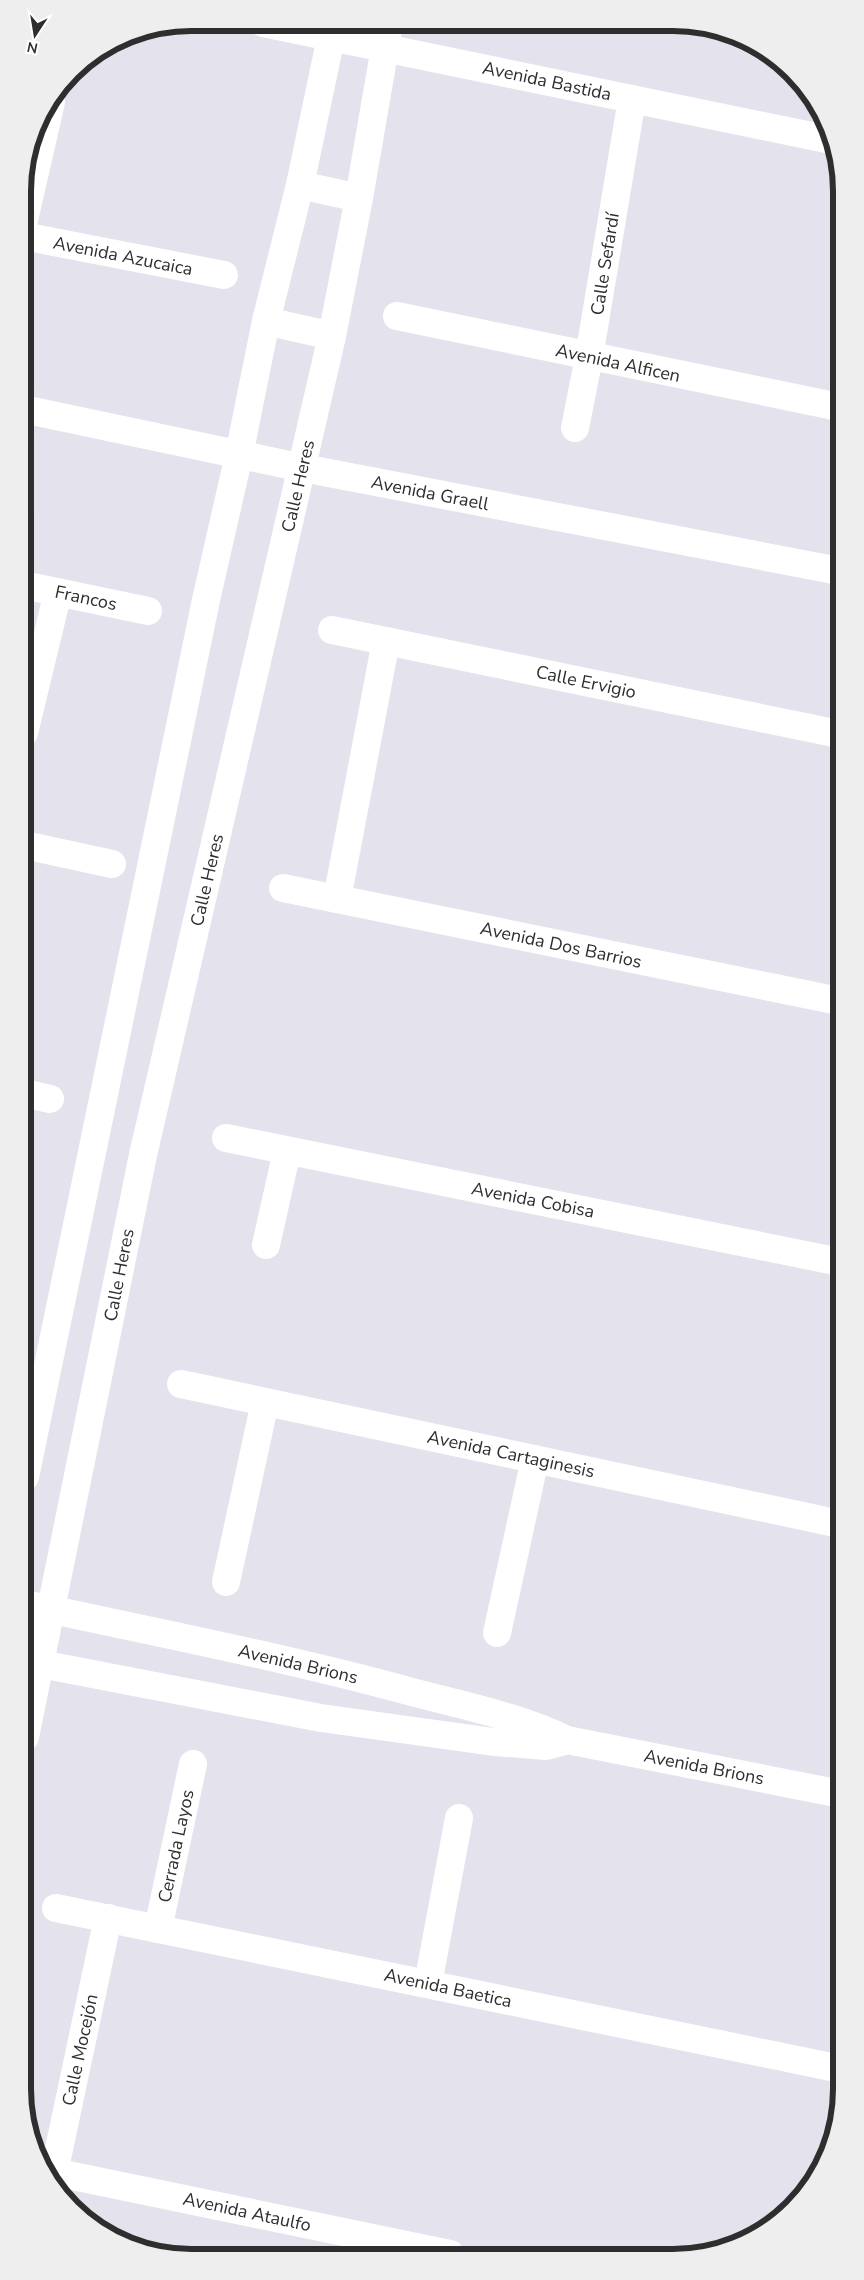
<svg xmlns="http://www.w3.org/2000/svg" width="864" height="2280" viewBox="0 0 864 2280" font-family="'Nunito Sans',sans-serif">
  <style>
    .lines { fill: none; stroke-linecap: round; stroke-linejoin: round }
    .minor { stroke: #fff; stroke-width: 28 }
    .labels { text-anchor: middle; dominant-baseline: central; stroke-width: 4; stroke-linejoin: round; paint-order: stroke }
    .street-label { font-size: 18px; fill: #2e2e2e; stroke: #fff }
    .rim { fill: none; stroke: #2e2e2e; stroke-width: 6 }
  </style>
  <rect width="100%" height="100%" fill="#e4e2ed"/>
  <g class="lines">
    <g class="minor">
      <polyline points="263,23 831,140"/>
      <polyline points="300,185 359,198"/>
      <polyline points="23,224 51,102"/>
      <polyline points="23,236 224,275"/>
      <polyline points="397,316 839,407"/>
      <polyline points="266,321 332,336"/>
      <polyline points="23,409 303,468 839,571"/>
      <polyline points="575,428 589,357 632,99"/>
      <polyline points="23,585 148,611"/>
      <polyline points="332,630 839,734"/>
      <polyline points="24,733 58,592"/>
      <polyline points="24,845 112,864"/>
      <polyline points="283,888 839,1001"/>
      <polyline points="337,899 386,641"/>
      <polyline points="24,1093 50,1099"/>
      <polyline points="226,1138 840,1262"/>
      <polyline points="266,1245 287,1151"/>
      <polyline points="181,1384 840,1524"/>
      <polyline points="25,1477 206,600 239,455 266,321 300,185 334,23"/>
      <polyline points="226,1582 265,1402"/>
      <path d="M25,1604C154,1632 284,1657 412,1692C464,1706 518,1716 567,1740L841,1794"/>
      <polyline points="497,1633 535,1459"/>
      <polyline points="25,1661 321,1718 494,1742 546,1746 565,1741"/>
      <polyline points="25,1737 143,1155 332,336 359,198 389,24"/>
      <polyline points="56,1908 841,2069"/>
      <polyline points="158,1929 193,1764"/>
      <polyline points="428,1984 459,1818"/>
      <polyline points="44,2170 450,2254"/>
      <polyline points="52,2182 108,1918"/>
    </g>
  </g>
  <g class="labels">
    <g class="street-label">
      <text transform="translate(547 81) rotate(12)">Avenida Bastida</text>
      <text transform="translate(123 256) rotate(11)">Avenida Azucaica</text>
      <text transform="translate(605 264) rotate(-81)">Calle Sefardí</text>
      <text transform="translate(618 363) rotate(12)">Avenida Alficen</text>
      <text transform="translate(298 486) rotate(-77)">Calle Heres</text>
      <text transform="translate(430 493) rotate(11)">Avenida Graell</text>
      <text transform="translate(86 598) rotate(12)">Francos</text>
      <text transform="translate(586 682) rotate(12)">Calle Ervigio</text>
      <text transform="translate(207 880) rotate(-77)">Calle Heres</text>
      <text transform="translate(561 945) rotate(12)">Avenida Dos Barrios</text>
      <text transform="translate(533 1200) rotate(11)">Avenida Cobisa</text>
      <text transform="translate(119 1275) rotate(-79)">Calle Heres</text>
      <text transform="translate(511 1454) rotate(12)">Avenida Cartaginesis</text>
      <text transform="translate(298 1664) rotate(13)">Avenida Brions</text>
      <text transform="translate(704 1767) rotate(11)">Avenida Brions</text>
      <text transform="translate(176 1846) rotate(-78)">Cerrada Layos</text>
      <text transform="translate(448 1988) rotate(12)">Avenida Baetica</text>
      <text transform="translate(80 2050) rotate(-78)">Calle Mocejón</text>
      <text transform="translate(247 2212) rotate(12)">Avenida Ataulfo</text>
    </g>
  </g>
  <path d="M0 0H864V2280H0ZM191 31H673A160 160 0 0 1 833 191V2089A160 160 0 0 1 673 2249H191A160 160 0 0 1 31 2089V191A160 160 0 0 1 191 31Z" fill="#eee" fill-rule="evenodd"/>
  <path class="rim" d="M191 31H673A160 160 0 0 1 833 191V2089A160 160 0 0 1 673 2249H191A160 160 0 0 1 31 2089V191A160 160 0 0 1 191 31Z"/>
  <g transform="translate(35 35) rotate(192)" stroke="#ffffff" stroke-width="4" paint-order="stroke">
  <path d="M0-4L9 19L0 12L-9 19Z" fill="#2e2e2e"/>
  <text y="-8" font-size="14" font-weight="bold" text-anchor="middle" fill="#2e2e2e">N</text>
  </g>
</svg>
